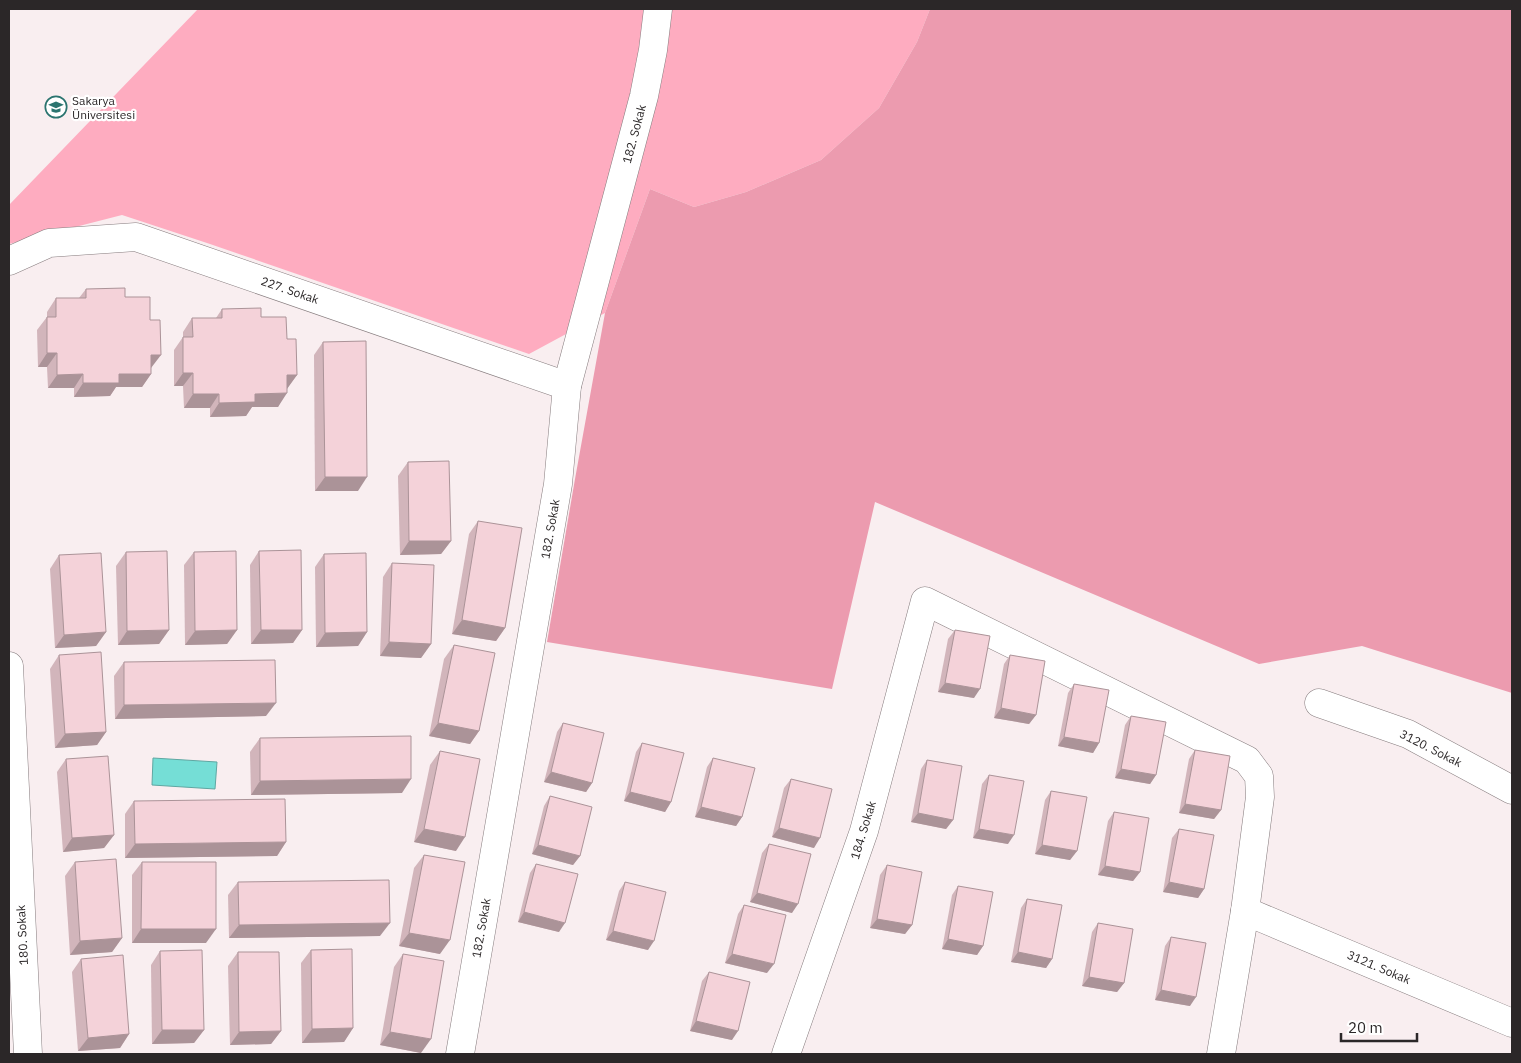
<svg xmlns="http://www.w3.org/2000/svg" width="1521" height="1063" viewBox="0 0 1521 1063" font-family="'IBM Plex Sans',sans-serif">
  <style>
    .green { fill: #feacc0 }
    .forest { fill: #ec9baf }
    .water { fill: #75ded6; stroke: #5fa7a2 }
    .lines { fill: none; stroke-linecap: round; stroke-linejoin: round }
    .minor-casing { stroke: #867c7e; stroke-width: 29 }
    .minor { stroke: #fff; stroke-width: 28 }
    .wall { fill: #d2b5bb }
    .shaded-wall { fill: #ab9398 }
    .building { fill: #f4d2d9; stroke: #ab9398 }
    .labels { text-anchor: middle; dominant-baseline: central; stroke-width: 4.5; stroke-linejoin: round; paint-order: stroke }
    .poi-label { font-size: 12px; fill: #2b2728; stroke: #fff; text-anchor: start }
    .street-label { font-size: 12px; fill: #2b2728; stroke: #fff }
  </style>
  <rect width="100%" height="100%" fill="#f9eef0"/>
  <polygon class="green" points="198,9 930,9 917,42 879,108 821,160 746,192 694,207 650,189 605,313 529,354 210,244 122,215 9,244 9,205"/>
  <polygon class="forest" points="930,9 1512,9 1512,693 1362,646 1259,664 875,502 832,689 547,642 575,479 605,313 650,189 694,207 746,192 821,160 879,108 917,42"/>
  <polygon class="water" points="153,758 217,762 215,789 152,785"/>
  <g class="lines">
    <g class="minor-casing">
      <g id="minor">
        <polyline points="9,261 49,243 136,237 567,386"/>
        <polyline points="9,666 28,1054"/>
        <polyline points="1319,703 1408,734 1512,790"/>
        <polyline points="1245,911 1512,1023"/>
        <polyline points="460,1054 558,484 567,386 644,96 653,50 658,9"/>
        <polyline points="786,1054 864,831 925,601 1247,760 1259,776 1260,797 1245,911 1221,1054"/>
      </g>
    </g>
    <use href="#minor" class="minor"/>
  </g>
  <g class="wall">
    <polygon points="86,289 125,297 151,368 151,374 142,387 116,387 110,396 74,397 74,388 48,388 47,367 38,367 37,330 47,317 47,312 56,298 79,298"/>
    <polygon points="222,309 261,317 287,339 297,375 287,388 278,407 252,407 246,416 210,417 210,408 184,408 183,386 174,386 174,350 183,337 183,332 192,318 216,318"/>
    <polygon points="323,342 358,491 315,491 314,355"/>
    <polygon points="408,462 451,541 441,554 400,555 398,476"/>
    <polygon points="478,521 505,628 496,641 452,634 469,534"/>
    <polygon points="259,551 302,630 293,643 251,644 250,565"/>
    <polygon points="126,552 169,630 159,644 118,645 116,566"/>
    <polygon points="194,552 237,630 227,644 185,645 184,565"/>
    <polygon points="324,554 367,632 358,646 316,647 315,567"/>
    <polygon points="59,555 106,632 96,646 55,648 50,569"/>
    <polygon points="392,563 431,644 421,658 380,656 383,577"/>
    <polygon points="955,630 974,698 938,692 948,639"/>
    <polygon points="454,645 479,731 470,744 429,736 444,659"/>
    <polygon points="59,655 106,732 97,745 55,748 50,669"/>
    <polygon points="1010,655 1036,715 1029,724 994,718 1004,664"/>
    <polygon points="124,662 266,716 115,719 114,676"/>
    <polygon points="1074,684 1099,743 1093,753 1058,746 1068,693"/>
    <polygon points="1131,716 1156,775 1150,784 1115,778 1125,725"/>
    <polygon points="563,723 592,783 586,792 544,782 557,732"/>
    <polygon points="260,738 402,793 251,795 250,752"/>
    <polygon points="642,743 671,802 665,812 624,801 636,752"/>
    <polygon points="1195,750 1221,810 1214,819 1179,813 1189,759"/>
    <polygon points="440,751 456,851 414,842 430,765"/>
    <polygon points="713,758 742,817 736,826 695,817 707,767"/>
    <polygon points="66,759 114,835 104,848 63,852 57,772"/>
    <polygon points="927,760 953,820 946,829 911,822 921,769"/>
    <polygon points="989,775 1008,844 973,838 982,784"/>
    <polygon points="791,779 814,848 772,837 784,788"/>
    <polygon points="1051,791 1077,851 1070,860 1035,854 1045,800"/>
    <polygon points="550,796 580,856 573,865 532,854 544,806"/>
    <polygon points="134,801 286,842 277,856 125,858 125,814"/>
    <polygon points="1114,812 1140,872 1133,881 1098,875 1108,821"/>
    <polygon points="1179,829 1204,889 1198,898 1163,892 1172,838"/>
    <polygon points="769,844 792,913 750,902 762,853"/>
    <polygon points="424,855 440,954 399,946 414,868"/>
    <polygon points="75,862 122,938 112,952 70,955 65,876"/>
    <polygon points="142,862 206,943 132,943 132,875"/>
    <polygon points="536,864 559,932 518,922 530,873"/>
    <polygon points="887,865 912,925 905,934 870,928 880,875"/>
    <polygon points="238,882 380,936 229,938 228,895"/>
    <polygon points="625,882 648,950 606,940 619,891"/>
    <polygon points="958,886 983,946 977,955 942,949 952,895"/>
    <polygon points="1027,899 1052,959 1046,968 1011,962 1021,908"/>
    <polygon points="744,905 767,973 725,963 738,914"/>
    <polygon points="1098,923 1124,983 1117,992 1082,986 1092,932"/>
    <polygon points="1171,937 1190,1006 1155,1000 1165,946"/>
    <polygon points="311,950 353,1028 344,1042 302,1043 301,963"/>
    <polygon points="160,951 204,1030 194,1043 152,1044 151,965"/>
    <polygon points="238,952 281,1031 271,1044 230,1045 228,966"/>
    <polygon points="403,954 421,1053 380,1045 394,967"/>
    <polygon points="81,959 129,1034 120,1048 78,1051 72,972"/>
    <polygon points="709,972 732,1040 690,1031 702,981"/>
  </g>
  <g class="shaded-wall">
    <polygon points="47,353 57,353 47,367 38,367"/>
    <polygon points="151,355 161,355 151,368"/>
    <polygon points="183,373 193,373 183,386 174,386"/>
    <polygon points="83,374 74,388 48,388 57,375"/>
    <polygon points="119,374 151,374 142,387 116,387 110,396 74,397 83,383"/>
    <polygon points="287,375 297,375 287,389"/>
    <polygon points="287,393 278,407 252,407 246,416 210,417 219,403 255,394"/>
    <polygon points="193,394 219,394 210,408 184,408"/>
    <polygon points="325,477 367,477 358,491 315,491"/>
    <polygon points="409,541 451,541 441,554 400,555"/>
    <polygon points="462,620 505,628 496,641 452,634"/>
    <polygon points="169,630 159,644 118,645 127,631"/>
    <polygon points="237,630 227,644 185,645 195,631"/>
    <polygon points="261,630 302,630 293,643 251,644"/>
    <polygon points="106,632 96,646 55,648 64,635"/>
    <polygon points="367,632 358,646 316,647 325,633"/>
    <polygon points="389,642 431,644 421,658 380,656"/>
    <polygon points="945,683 980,689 974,698 938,692"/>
    <polygon points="276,703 266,716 115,719 124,705"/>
    <polygon points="1001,708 1036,715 1029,724 994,718"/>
    <polygon points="438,723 479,731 470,744 429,736"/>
    <polygon points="106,732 97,745 55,748 65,734"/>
    <polygon points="1064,737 1099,743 1093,753 1058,746"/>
    <polygon points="1121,769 1156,775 1150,784 1115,778"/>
    <polygon points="551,772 592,783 586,792 544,782"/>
    <polygon points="411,779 402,793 251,795 260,781"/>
    <polygon points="630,792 671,802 665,812 624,801"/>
    <polygon points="1185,804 1221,810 1214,819 1179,813"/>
    <polygon points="701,807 742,817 736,826 695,817"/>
    <polygon points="918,813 953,820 946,829 911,822"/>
    <polygon points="779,828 820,838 814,848 772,837"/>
    <polygon points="424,829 465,837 456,851 414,842"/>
    <polygon points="979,829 1014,835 1008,844 973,838"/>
    <polygon points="114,835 104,848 63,852 72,838"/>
    <polygon points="286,842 277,856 125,858 135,844"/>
    <polygon points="538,845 580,856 573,865 532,854"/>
    <polygon points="1042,845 1077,851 1070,860 1035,854"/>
    <polygon points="1105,866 1140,872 1133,881 1098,875"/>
    <polygon points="1169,882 1204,889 1198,898 1163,892"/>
    <polygon points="757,893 798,904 792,913 750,902"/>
    <polygon points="524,912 565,923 559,932 518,922"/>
    <polygon points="877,919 912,925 905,934 870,928"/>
    <polygon points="390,923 380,936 229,938 239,925"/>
    <polygon points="141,929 216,929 206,943 132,943"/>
    <polygon points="613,931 654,941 648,950 606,940"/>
    <polygon points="409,933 450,940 440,954 399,946"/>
    <polygon points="122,938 112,952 70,955 80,941"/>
    <polygon points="948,939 983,946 977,955 942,949"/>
    <polygon points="1018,952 1052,959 1046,968 1011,962"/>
    <polygon points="732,954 774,964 767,973 725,963"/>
    <polygon points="1089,977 1124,983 1117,992 1082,986"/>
    <polygon points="1161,990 1196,997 1190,1006 1155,1000"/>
    <polygon points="696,1021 738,1031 732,1040 690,1031"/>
    <polygon points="353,1028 344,1042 302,1043 312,1029"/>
    <polygon points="162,1030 204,1030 194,1043 152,1044"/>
    <polygon points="281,1031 271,1044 230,1045 239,1032"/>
    <polygon points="390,1032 431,1039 421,1053 380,1045"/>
    <polygon points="129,1034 120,1048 78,1051 88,1038"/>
  </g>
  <g class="building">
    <polygon points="125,288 125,297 150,297 150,320 160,320 161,355 151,355 151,374 119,374 119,383 83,383 83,374 57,375 57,353 47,353 47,317 56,317 56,298 86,298 86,289"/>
    <polygon points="261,308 261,317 286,317 287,339 296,339 297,375 287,375 287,393 255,394 255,402 219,403 219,394 193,394 193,373 183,373 183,337 193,337 192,318 222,318 222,309"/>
    <polygon points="366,341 367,477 325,477 323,342"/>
    <polygon points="449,461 451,541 409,541 408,462"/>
    <polygon points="478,521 522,528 505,628 462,620"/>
    <polygon points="301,550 302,630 261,630 259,551"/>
    <polygon points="167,551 169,630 127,631 126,552"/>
    <polygon points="236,551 237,630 195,631 194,552"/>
    <polygon points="101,553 106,632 64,635 59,555"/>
    <polygon points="366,553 367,632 325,633 324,554"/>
    <polygon points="392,563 434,565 431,644 389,642"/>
    <polygon points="955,630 990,636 980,689 945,683"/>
    <polygon points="454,645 495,653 479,731 438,723"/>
    <polygon points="101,652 106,732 65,734 59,655"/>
    <polygon points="1010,655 1045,661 1036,715 1001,708"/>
    <polygon points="275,660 276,703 124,705 124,662"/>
    <polygon points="1074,684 1109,690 1099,743 1064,737"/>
    <polygon points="1131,716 1166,722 1156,775 1121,769"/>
    <polygon points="563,723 604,733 592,783 551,772"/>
    <polygon points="411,736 411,779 260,781 260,738"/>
    <polygon points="642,743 684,753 671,802 630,792"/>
    <polygon points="1195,750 1230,756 1221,810 1185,804"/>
    <polygon points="440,751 480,759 465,837 424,829"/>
    <polygon points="108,756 114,835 72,838 66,759"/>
    <polygon points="713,758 755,768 742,817 701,807"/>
    <polygon points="927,760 962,766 953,820 918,813"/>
    <polygon points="989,775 1024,781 1014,835 979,829"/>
    <polygon points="791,779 832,789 820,838 779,828"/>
    <polygon points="1051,791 1087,797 1077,851 1042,845"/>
    <polygon points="550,796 592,807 580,856 538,845"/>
    <polygon points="285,799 286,842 135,844 134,801"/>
    <polygon points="1114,812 1149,818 1140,872 1105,866"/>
    <polygon points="1179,829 1214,835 1204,889 1169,882"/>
    <polygon points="769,844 811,854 798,904 757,893"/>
    <polygon points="424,855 465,862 450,940 409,933"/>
    <polygon points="116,859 122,938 80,941 75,862"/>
    <polygon points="142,862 216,862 216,929 141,929"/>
    <polygon points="536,864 578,874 565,923 524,912"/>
    <polygon points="887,865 922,872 912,925 877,919"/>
    <polygon points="389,880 390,923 239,925 238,882"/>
    <polygon points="625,882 666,892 654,941 613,931"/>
    <polygon points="958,886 993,892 983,946 948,939"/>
    <polygon points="1027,899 1062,905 1052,959 1018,952"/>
    <polygon points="744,905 786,915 774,964 732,954"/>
    <polygon points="1098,923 1133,929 1124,983 1089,977"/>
    <polygon points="1171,937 1206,943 1196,997 1161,990"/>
    <polygon points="352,949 353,1028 312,1029 311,950"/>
    <polygon points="202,950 204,1030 162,1030 160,951"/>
    <polygon points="238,952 279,952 281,1031 239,1032"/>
    <polygon points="403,954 444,961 431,1039 390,1032"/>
    <polygon points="123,955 129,1034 88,1038 81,959"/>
    <polygon points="709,972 750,982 738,1031 696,1021"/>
  </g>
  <defs>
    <g id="university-ring" transform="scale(1.125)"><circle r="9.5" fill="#fff" stroke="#2b746f" stroke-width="1.5"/><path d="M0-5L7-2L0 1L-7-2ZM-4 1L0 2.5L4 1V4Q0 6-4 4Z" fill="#2b746f"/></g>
  </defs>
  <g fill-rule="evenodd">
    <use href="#university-ring" x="56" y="107"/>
  </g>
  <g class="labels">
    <g class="poi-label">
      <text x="72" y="100">Sakarya<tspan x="72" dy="14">Üniversitesi</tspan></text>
    </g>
    <g class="street-label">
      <text transform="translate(634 134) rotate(-75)">182. Sokak</text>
      <text transform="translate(290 290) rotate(19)">227. Sokak</text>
      <text transform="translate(550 529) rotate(-80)">182. Sokak</text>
      <text transform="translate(1431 748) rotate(27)">3120. Sokak</text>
      <text transform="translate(863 830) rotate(-73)">184. Sokak</text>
      <text transform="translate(481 928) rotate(-80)">182. Sokak</text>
      <text transform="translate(22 935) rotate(-93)">180. Sokak</text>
      <text transform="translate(1379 967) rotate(23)">3121. Sokak</text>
    </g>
  </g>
  <rect width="1521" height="1063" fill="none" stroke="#2b2728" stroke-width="20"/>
  <path d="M1341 1033v8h76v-8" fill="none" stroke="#2b2728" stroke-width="2.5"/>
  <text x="1348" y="1033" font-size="15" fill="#2b2728" stroke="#ffffff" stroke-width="4" paint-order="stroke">20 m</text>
</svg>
